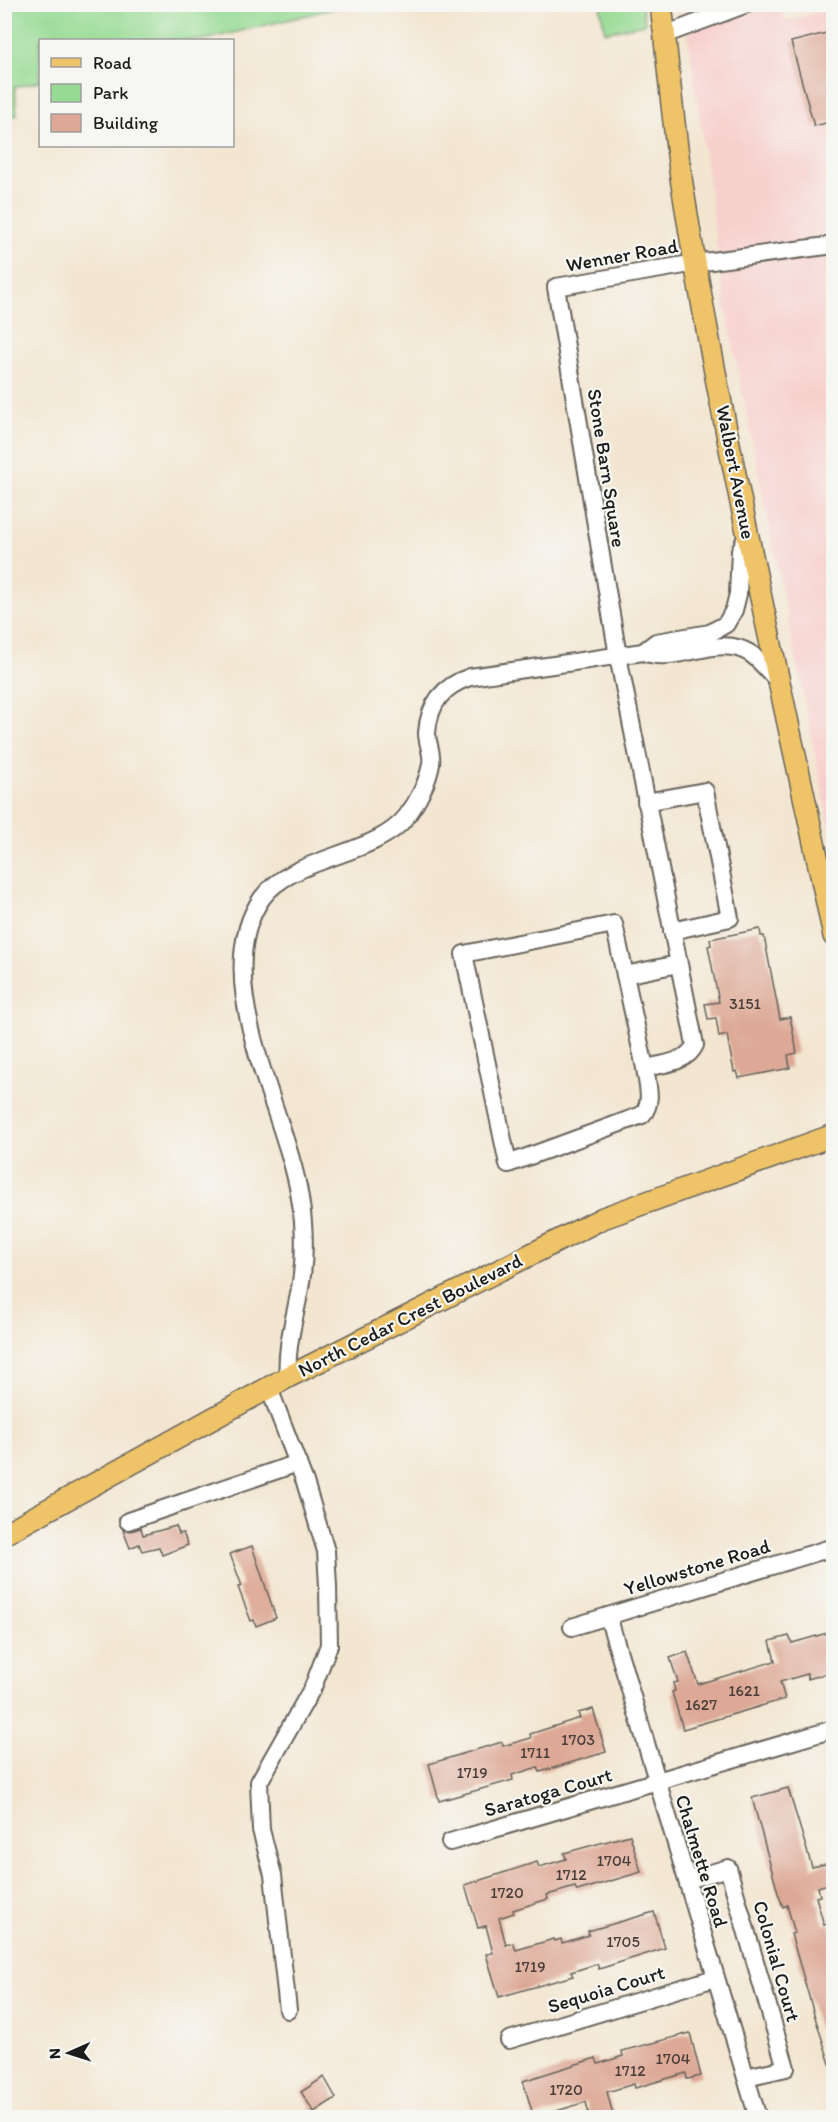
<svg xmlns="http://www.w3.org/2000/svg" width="838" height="2122" viewBox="0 0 838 2122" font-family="Itim,sans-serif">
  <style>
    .built { fill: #f7d0cd }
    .green { fill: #96da93; stroke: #597b58; stroke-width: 1.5 }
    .building { fill: #dda895 }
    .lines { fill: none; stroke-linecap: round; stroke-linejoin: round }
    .minor-casing { stroke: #67635b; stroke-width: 20 }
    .major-casing { stroke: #67635b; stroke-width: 24 }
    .minor { stroke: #fff; stroke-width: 16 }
    .major { stroke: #efc469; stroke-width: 21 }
    .labels { text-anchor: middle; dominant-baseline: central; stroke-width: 4.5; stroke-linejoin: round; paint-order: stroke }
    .number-label { font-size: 16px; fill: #4c3f3a }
    .street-label { font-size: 20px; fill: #1c1c1c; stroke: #f6f6f2 }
  </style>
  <rect width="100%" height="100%" fill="#f6f6f2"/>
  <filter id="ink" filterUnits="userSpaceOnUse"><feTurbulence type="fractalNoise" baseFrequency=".0167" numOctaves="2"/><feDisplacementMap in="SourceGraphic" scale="12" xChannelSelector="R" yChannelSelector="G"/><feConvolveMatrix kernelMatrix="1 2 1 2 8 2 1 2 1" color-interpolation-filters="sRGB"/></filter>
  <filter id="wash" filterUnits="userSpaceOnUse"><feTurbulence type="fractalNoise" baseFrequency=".008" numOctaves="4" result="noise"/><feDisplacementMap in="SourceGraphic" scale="24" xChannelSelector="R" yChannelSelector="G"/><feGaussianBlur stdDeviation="1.35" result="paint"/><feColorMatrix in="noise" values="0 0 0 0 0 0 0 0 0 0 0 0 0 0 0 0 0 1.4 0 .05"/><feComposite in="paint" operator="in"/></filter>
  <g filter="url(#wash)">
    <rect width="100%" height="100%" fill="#f3e6d1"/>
    <polygon class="built" points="684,5 782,5 784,21 833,9 833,844 725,305"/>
    <g class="green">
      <polygon points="4,5 5,4 349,5 204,40 40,40 40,81 15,87 17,115 5,117"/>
      <polygon points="600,5 642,5 645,24 605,32"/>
    </g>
    <g id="blocks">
      <g class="building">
        <polygon points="834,31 834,121 814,126 791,42"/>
        <polygon points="760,929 761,936 764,936 780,1019 790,1017 797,1053 788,1055 790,1068 739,1078 737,1071 734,1072 727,1035 719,1037 716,1018 708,1019 705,1004 719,1002 708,946 711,945 710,939"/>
        <polygon points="176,1526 179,1534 183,1533 188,1545 162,1555 159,1547 142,1551 139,1544 130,1548 123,1530 131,1531 141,1528 143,1535"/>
        <polygon points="252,1546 276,1618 256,1626 254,1620 251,1621 238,1587 242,1586 230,1554"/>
        <polygon points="834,1631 831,1672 808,1679 807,1674 780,1682 785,1699 683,1729 672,1692 675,1691 673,1683 678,1682 670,1658 687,1652 698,1684 775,1661 770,1641 789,1636 792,1643"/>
        <polygon points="593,1709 606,1752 540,1772 538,1767 512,1775 513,1780 439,1801 429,1764 502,1742 503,1746 531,1738 530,1734 580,1718 578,1713"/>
        <polygon points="788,1788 812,1867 830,1863 834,1882 818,1887 820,1896 816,1897 824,1925 829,1923 834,1940 834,2064 830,2064 814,2014 791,1934 795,1933 787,1905 783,1907 778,1893 752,1798"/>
        <polygon points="630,1835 641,1872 577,1891 575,1887 547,1895 548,1899 513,1910 514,1913 499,1918 506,1945 513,1943 516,1950 554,1939 555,1941 561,1939 562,1943 589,1935 588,1931 654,1912 665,1948 599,1969 597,1964 571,1972 573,1976 499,1997 486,1954 493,1953 486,1926 478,1928 465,1885 537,1862 539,1867 566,1859 564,1853"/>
        <polygon points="690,2033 701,2076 687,2079 686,2073 635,2088 634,2084 607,2092 614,2118 590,2118 586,2102 534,2118 523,2081 596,2058 598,2064 623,2056 622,2051"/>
        <polygon points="324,2077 336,2098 314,2112 301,2092"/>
      </g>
    </g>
  </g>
  <g filter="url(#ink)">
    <use href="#blocks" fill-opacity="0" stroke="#67635b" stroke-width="1.5"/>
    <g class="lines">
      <g class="minor-casing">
        <g id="minor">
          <polyline points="664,35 747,4"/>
          <polyline points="643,652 656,642 710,633 726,624 734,610 738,594 740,551 748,533"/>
          <polyline points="646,802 705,791 730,918 672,931"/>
          <path d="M678,964L625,975L645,1068C662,1064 687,1063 695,1045L618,656L556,287L696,263L834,245"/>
          <path d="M625,975L614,924L464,954L508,1164L642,1115C654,1102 647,1084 645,1068"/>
          <path d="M288,1377C285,1342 298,1310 302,1275C305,1250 304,1222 300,1198C287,1112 206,978 262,898C292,856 376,856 406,817C417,803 428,782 431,764C433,754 427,743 427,733C429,703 443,686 470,677L643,652C679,665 718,632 751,654C761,661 769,672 777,680"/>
          <polyline points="269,1388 305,1482 326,1551 328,1586 329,1645 313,1687 259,1782 261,1830 273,1875 288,2010"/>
          <polyline points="128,1521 298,1463"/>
          <polyline points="608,1616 758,2118"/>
          <polyline points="572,1627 834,1547"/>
          <polyline points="450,1842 834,1729"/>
          <polyline points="687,1880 728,1868 786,2068 746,2077"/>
          <polyline points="509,2040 715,1978"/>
        </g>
      </g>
      <g class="major-casing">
        <g id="major">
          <path d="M661,4C668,64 673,124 682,184C722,437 781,686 834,936"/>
          <polyline points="4,1534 288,1377 603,1218 834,1135"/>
        </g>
      </g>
      <use href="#minor" class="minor"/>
      <use href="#major" class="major"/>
    </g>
  </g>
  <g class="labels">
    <g class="number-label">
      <text x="745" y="1003">3151</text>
      <text x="744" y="1690">1621</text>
      <text x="701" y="1704">1627</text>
      <text x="578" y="1739">1703</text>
      <text x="535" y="1752">1711</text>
      <text x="472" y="1772">1719</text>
      <text x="614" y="1860">1704</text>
      <text x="571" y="1874">1712</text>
      <text x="507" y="1892">1720</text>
      <text x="623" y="1941">1705</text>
      <text x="530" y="1966">1719</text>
      <text x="673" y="2058">1704</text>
      <text x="630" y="2070">1712</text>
      <text x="566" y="2089">1720</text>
    </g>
    <g class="street-label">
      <text transform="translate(622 255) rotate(-10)">Wenner Road</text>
      <text transform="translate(607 468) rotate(81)">Stone Barn Square</text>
      <text transform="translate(736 472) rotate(79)">Walbert Avenue</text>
      <text transform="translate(410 1315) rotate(-27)">North Cedar Crest Boulevard</text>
      <text transform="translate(697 1567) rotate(-17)">Yellowstone Road</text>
      <text transform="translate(548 1792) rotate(-16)">Saratoga Court</text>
      <text transform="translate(702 1861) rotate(73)">Chalmette Road</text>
      <text transform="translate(777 1961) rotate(74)">Colonial Court</text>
      <text transform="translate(606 1989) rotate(-17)">Sequoia Court</text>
    </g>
  </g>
  <rect width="838" height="2122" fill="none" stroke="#f6f6f2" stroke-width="24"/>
  <rect x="39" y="39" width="195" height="108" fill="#f6f6f2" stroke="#9f9f9c" stroke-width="1.5"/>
  <rect x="51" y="58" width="30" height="9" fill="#efc469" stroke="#9f9f9c" stroke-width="1.5"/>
  <text x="93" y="69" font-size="18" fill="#1c1c1c">Road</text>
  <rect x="51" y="84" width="30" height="18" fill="#96da93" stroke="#9f9f9c" stroke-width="1.5"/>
  <text x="93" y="99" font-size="18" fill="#1c1c1c">Park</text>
  <rect x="51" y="114" width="30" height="18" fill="#dda895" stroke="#9f9f9c" stroke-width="1.5"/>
  <text x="93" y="129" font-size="18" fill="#1c1c1c">Building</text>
  <g transform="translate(69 2053) rotate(267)" stroke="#f6f6f2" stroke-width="4.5" paint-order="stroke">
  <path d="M0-4.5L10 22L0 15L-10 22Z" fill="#1c1c1c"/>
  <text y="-9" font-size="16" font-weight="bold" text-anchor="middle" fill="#1c1c1c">N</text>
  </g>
</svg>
